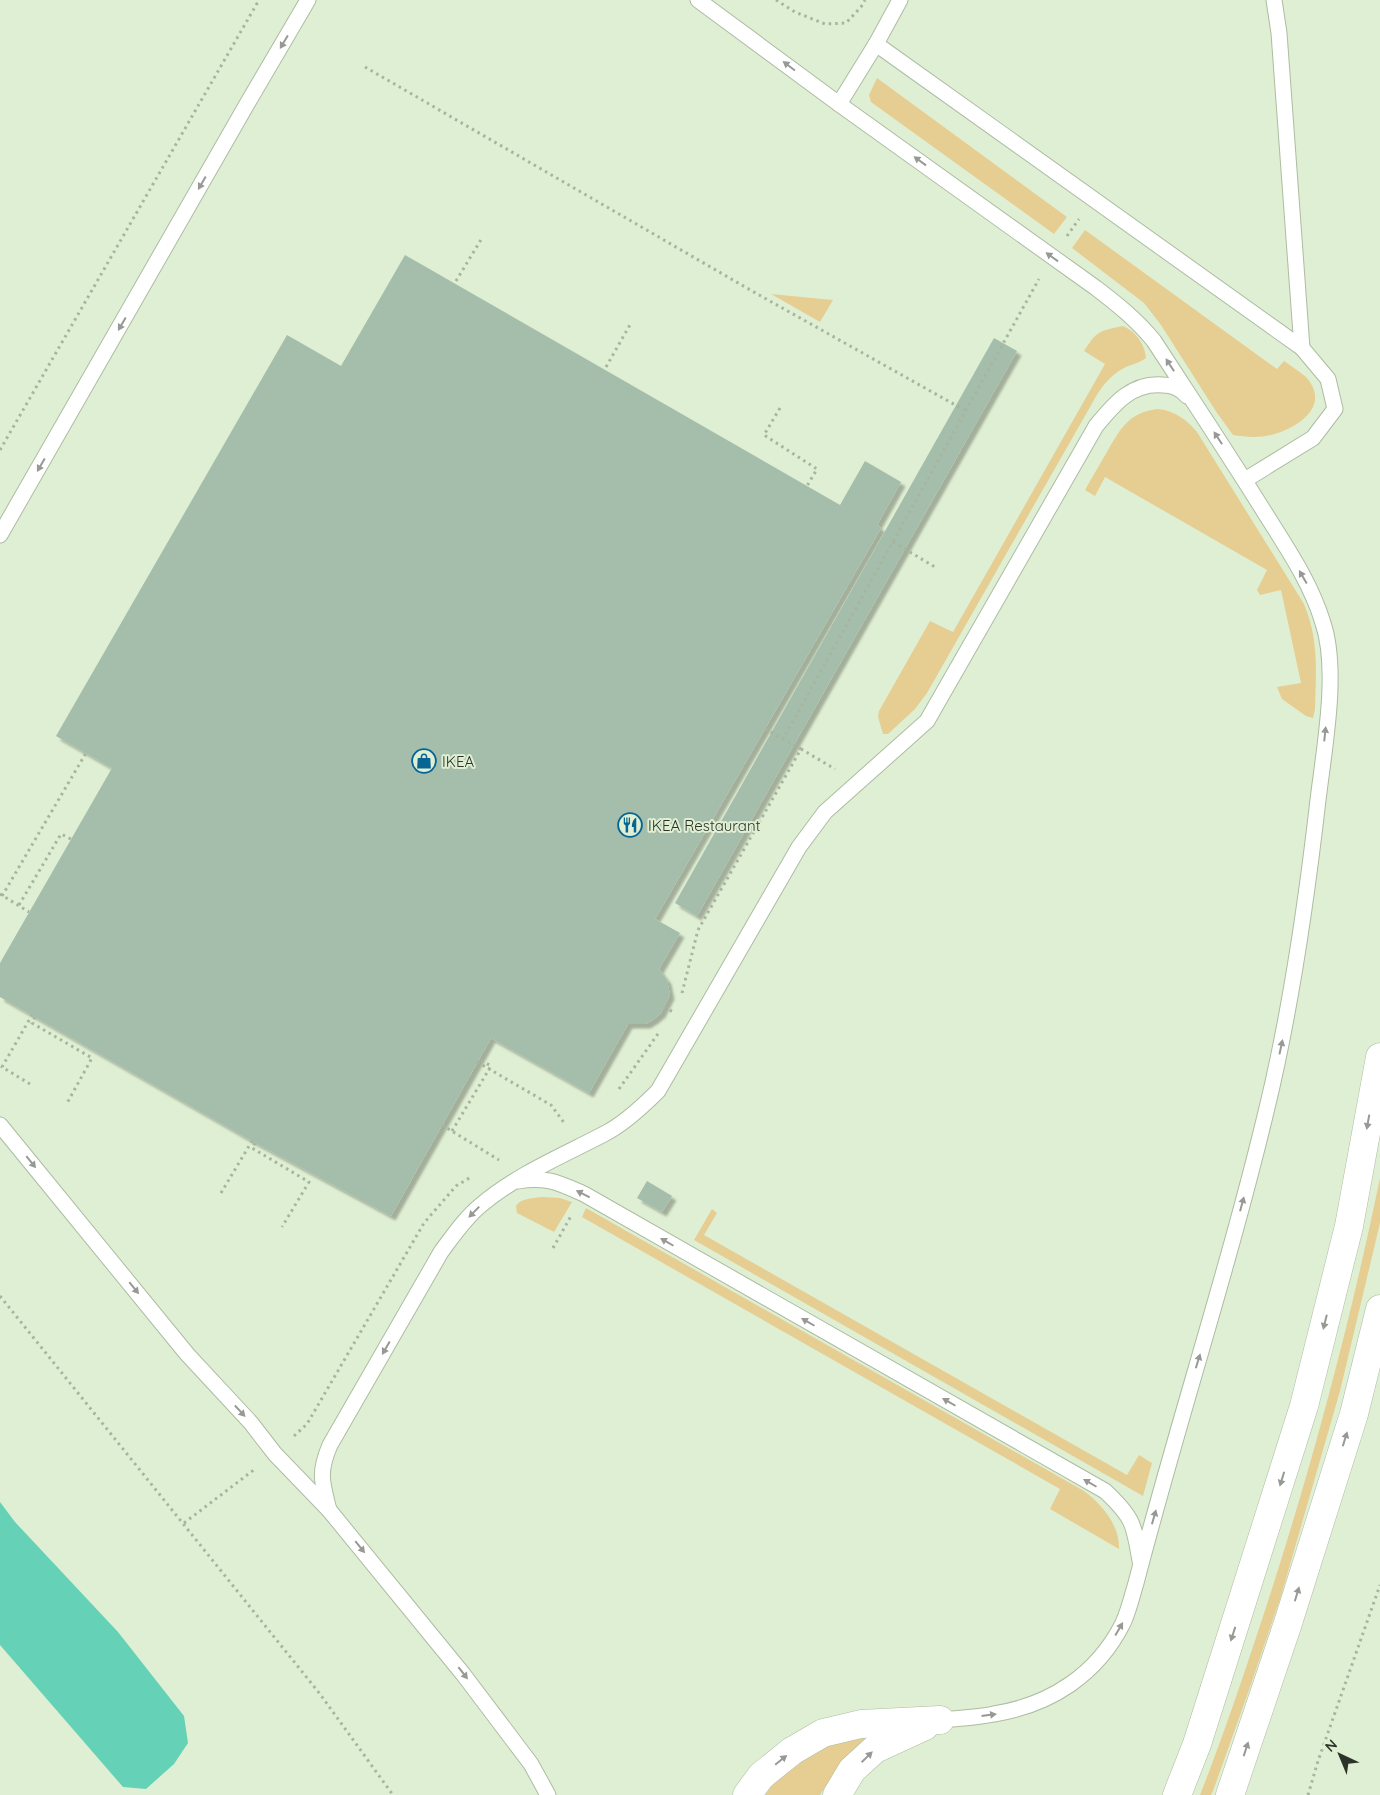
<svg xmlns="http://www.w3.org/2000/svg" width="1380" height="1795" viewBox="0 0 1380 1795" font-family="Quicksand,sans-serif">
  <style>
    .green { fill: #e6ce93 }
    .water { fill: #65d2b7 }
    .building { fill: #a4beab; filter: url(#shadow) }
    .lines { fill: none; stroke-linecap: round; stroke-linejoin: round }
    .service-casing { stroke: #adbca2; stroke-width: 17 }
    .secondary-casing { stroke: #adbca2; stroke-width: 29 }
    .path { stroke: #a8b59e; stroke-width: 3; stroke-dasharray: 2.5 4; stroke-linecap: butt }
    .service { stroke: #fff; stroke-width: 15 }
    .secondary { stroke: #fff; stroke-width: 28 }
    .path-bridge { stroke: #a8b59e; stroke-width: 3; stroke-dasharray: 2.5 4; stroke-linecap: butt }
    .oneway { fill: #969994 }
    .labels { text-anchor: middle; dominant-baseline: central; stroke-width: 4; stroke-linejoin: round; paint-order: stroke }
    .poi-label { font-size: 15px; fill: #2e3329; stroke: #dfefd3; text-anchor: start }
  </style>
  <defs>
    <filter id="shadow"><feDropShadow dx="4.5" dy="4.5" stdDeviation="1" flood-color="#0004"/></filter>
  </defs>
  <rect width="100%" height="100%" fill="#dfefd3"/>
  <g class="green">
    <polygon points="877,78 1067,217 1054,234 871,102 869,95"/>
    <path d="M1085,230L1277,369L1284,361C1291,366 1299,371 1306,377C1332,406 1297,429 1271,435C1259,438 1245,437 1233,435L1217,413L1161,325L1144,303L1072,248Z"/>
    <polygon points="771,294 833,300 820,322"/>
    <path d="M1122,326C1135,330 1145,344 1146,358C1140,362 1135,364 1128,366C1115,372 1106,381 1098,393L927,693L915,709L888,734H883L878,717L879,711L930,621L953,632L1105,364L1084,351C1097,331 1099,331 1122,326Z"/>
    <path d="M1158,409C1175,411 1186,419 1197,432L1304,604C1319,640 1316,671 1315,709L1313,718L1306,716L1282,699L1277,687L1301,683L1281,590L1260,595L1257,590L1267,570L1105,477L1095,496L1085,490C1092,478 1099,465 1107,452C1120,429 1129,412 1158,409Z"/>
    <path d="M1380,1178V1223L1340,1391L1281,1596L1248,1693L1213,1791L1211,1795H1200C1226,1729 1248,1662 1270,1595C1314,1458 1351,1319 1380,1178Z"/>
    <path d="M543,1197L560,1198L572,1202L554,1232L517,1213L516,1206C521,1198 533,1198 543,1197Z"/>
    <path d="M586,1208L1084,1491C1102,1504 1120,1526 1119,1549L1050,1509L1060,1489L582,1217Z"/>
    <polygon points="712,1209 717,1213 704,1235 1127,1475 1139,1455 1152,1463 1143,1496 694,1240"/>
    <path d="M865,1737L862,1745L845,1758L820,1795H765C780,1773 806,1754 830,1745C841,1740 854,1739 865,1737Z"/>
  </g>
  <polygon class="water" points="0,1502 15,1522 118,1632 184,1716 188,1743 174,1764 146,1789 123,1787 0,1645"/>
  <g class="building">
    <polygon points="405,255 840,505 865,461 901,482 877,525 881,528 655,919 680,933 659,969 667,980 670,995 661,1013 654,1019 646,1024 628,1024 589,1093 491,1038 391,1216 252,1141 0,997 0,963 112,768 56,736 287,335 341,366"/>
    <polygon points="994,338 1017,351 697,916 675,903"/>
    <polygon points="647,1181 672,1196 662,1212 637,1198"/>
  </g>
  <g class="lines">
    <g class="service-casing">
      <g id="service">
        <path d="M698,0L839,104L1096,288C1117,304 1137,320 1154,341C1191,398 1229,455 1265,513C1287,548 1311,583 1323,623C1339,671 1324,749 1318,800C1306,905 1291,1010 1266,1112C1228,1270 1177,1425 1136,1583C1132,1596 1129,1610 1123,1623C1097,1675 1050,1705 994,1714C976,1718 958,1718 940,1720"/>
        <polyline points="1274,0 1279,33 1302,348"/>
        <polyline points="876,44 1302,348 1328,379 1335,409 1313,438 1245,480"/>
        <polyline points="839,104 876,44 900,0"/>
        <polyline points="0,535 247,104 308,0"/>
        <polyline points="0,1125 187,1354 251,1423 275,1454 329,1510 463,1674 531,1764 548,1795"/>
        <path d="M518,1181C546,1176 559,1183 584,1194L1105,1491C1133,1517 1134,1524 1140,1561"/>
        <path d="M329,1510C322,1482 318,1473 330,1445L441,1252C453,1236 465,1218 481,1205C518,1174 562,1156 604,1134C624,1124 642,1107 658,1091L799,847L825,812L927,721L1096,426C1114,404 1132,382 1163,385C1172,385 1181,389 1187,396"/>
      </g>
    </g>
    <g class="secondary-casing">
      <g id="secondary">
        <polyline points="747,1795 761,1776 792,1751 823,1733 861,1724 940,1720"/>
        <polyline points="837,1795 852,1770 875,1749 925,1726"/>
        <polyline points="1177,1795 1197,1744 1304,1406 1349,1226 1380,1057"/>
        <polyline points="1230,1795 1288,1623 1354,1414 1380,1309"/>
      </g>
    </g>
    <g class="path">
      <polyline points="776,0 795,12 825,24 846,23 861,7 865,0"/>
      <polyline points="365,67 752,291 966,411"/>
      <polyline points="1067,236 1079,219"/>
      <polyline points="456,281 482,238"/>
      <polyline points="606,367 631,323"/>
      <polyline points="780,408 764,435 817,469 807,486"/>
      <polyline points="0,450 259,0"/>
      <polyline points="893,542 935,567"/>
      <polyline points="765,729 783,739"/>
      <polyline points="801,749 835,769"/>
      <polyline points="0,894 29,912"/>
      <polyline points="2,896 86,753"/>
      <polyline points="19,905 61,834 71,839"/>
      <polyline points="682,993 698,930 801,749 783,739 1039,279"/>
      <polyline points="664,1007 675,1013"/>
      <polyline points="35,1017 32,1023 92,1058 66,1105"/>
      <polyline points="477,1062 551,1105 565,1124"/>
      <polyline points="30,1084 2,1067 32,1015"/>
      <polyline points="619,1089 660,1031"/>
      <polyline points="442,1125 499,1160"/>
      <polyline points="255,1143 252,1148 309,1182 282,1227"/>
      <polyline points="221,1193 252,1141"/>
      <polyline points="553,1248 571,1216"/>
      <polyline points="0,1296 320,1694 393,1795"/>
      <polyline points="294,1436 307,1424 424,1223 456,1186 471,1177"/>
      <polyline points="184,1523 255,1469"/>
      <polyline points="1308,1795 1318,1761 1380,1585"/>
    </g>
    <use href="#service" class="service"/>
    <use href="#secondary" class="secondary"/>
    <polyline class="path-bridge" points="452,1131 491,1066 479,1059"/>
  </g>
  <defs><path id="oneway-solid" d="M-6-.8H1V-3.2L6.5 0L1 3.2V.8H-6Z" transform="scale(1.25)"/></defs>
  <g class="oneway">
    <use href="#oneway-solid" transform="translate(284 42) rotate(121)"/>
    <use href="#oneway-solid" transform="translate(789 66) rotate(-143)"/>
    <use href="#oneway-solid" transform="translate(920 161) rotate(-144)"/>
    <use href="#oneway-solid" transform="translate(202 183) rotate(120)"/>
    <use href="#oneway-solid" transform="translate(1052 257) rotate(-144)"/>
    <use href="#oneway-solid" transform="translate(122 324) rotate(120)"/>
    <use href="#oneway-solid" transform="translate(1170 365) rotate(-123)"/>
    <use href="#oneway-solid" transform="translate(1218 438) rotate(-123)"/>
    <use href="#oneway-solid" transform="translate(41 465) rotate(120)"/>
    <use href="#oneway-solid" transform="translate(1303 577) rotate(-120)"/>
    <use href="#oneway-solid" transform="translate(1325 734) rotate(-84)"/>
    <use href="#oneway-solid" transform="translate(1281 1047) rotate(-78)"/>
    <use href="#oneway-solid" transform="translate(1368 1122) rotate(100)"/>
    <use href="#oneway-solid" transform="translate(31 1162) rotate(51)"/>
    <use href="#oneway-solid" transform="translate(583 1194) rotate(-153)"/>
    <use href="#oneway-solid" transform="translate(1242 1204) rotate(-75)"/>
    <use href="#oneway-solid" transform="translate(474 1212) rotate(134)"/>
    <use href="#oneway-solid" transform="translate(667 1242) rotate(-150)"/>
    <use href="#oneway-solid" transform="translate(134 1288) rotate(51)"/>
    <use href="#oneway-solid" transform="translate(808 1322) rotate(-150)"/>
    <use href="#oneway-solid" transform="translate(1325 1322) rotate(104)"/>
    <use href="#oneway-solid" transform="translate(386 1348) rotate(120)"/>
    <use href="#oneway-solid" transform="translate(1198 1361) rotate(-73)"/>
    <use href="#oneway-solid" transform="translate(949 1402) rotate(-150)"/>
    <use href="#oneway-solid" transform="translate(240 1411) rotate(47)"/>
    <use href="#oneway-solid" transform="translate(1345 1439) rotate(-73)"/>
    <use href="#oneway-solid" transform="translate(1282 1479) rotate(107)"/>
    <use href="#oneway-solid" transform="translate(1090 1483) rotate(-150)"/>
    <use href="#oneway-solid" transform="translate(1154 1517) rotate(-74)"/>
    <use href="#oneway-solid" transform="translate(360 1547) rotate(51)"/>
    <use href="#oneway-solid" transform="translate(1297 1594) rotate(-73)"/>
    <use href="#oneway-solid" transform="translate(1119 1629) rotate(-60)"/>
    <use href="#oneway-solid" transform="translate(1233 1634) rotate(108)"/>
    <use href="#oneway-solid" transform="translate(463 1673) rotate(52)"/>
    <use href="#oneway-solid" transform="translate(989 1715) rotate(-7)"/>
    <use href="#oneway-solid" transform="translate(1246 1749) rotate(-72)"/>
    <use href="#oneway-solid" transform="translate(867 1757) rotate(-44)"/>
    <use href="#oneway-solid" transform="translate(781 1760) rotate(-39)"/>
  </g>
  <defs>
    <g id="shop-ring" transform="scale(1.25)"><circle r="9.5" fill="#dfefd3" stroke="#076594" stroke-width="1.5"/><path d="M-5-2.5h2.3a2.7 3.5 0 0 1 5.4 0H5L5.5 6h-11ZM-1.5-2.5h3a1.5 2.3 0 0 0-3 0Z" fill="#076594"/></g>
    <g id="restaurant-ring" transform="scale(1.25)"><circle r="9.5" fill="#dfefd3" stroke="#076594" stroke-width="1.5"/><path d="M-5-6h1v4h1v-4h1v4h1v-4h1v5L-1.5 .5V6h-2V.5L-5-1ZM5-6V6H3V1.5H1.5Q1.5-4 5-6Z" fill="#076594"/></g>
  </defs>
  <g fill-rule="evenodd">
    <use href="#shop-ring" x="424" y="761"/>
    <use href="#restaurant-ring" x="630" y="825"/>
  </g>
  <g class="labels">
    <g class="poi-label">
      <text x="442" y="761">IKEA</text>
      <text x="648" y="825">IKEA Restaurant</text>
    </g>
  </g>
  <g transform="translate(1340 1755) rotate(316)" stroke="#dfefd3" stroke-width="4" paint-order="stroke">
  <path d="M0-4L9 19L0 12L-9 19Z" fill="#2e3329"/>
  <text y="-8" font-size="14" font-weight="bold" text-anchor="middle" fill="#2e3329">N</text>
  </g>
</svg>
